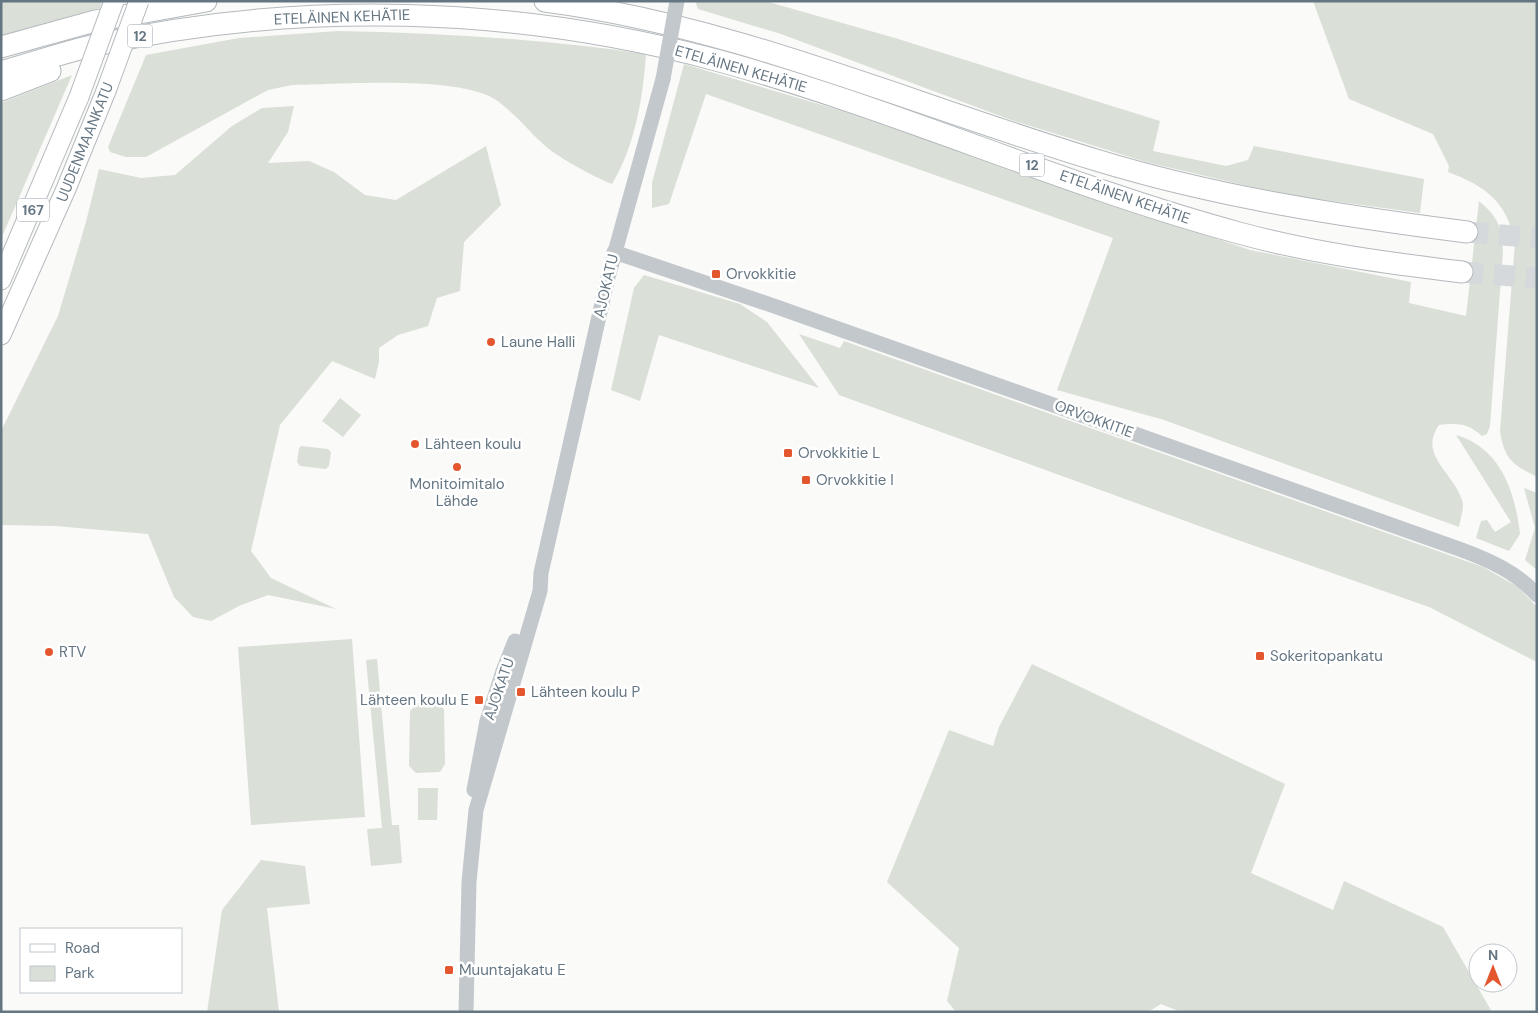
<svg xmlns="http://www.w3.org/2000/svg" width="1538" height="1013" viewBox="0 0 1538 1013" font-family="'DM Sans',sans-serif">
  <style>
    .green { fill: #dadfd7 }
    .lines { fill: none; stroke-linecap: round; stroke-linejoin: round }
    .highway-tunnel { stroke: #d5d9db; stroke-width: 21; stroke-dasharray: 21 11; stroke-linecap: butt }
    .major-casing { stroke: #b5babe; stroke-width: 21 }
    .highway-casing { stroke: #b4b9bd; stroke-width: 23 }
    .minor { stroke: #c3c8cc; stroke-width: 15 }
    .major { stroke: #fff; stroke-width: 19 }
    .highway { stroke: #fff; stroke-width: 21 }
    .major-bridge-casing { stroke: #b5babe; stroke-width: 21; stroke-linecap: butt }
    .minor-bridge { stroke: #c3c8cc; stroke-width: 15 }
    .major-bridge { stroke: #fff; stroke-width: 19 }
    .poi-dot { fill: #e4572e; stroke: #fff; stroke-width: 2 }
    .labels { text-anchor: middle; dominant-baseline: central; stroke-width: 5; stroke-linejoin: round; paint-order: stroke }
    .shield { fill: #fff; stroke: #939fa8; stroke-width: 1 }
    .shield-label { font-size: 14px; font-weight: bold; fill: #657683 }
    .street-label { font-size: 15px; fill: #657683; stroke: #fff }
    .poi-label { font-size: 15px; fill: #657683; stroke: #fff; text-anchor: start }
  </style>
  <rect width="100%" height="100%" fill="#fafaf8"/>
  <g class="green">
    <polygon points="1,1 102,1 100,8 1,35"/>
    <polygon points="695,1 765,1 895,38 1160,121 1153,151 1226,166 1248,160 1254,146 1424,179 1420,213 1281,194 1146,162 1011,120 781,34 698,9"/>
    <path d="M1313,1H1537V477C1513,465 1504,459 1500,431L1515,243C1507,201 1485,186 1448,172L1449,166L1433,134L1349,99Z"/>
    <path d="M338,31C441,33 544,39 646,54C643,98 635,146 612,184C594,177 557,157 543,144C528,130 515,114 499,102C462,74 340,85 292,85L268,90L146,157H126L110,152L108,147L146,55L239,38Z"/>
    <path d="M684,64L839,110L1250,250L1411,282L1409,303L1466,316L1479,201C1498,217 1502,227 1503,251L1490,426L1487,434L1482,436C1468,423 1457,423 1439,425C1418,455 1453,472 1462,500C1465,507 1460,519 1459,527L1164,420L1057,390L1113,238L706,94L669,204L652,208V183Z"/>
    <polygon points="72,75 1,239 1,103"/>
    <polygon points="294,106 288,132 268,163 309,161 334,172 365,195 396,200 486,146 501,205 464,242 460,291 437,298 428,326 398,335 379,348 379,362 375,379 332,361 280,425 251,551 271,578 336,609 268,595 239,606 211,621 193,617 174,597 148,534 55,526 1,525 1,431 58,316 86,222 99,169 141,178 175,175 232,126 262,108"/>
    <polygon points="644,275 740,304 767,322 819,388 659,335 640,401 611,390 634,288"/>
    <polygon points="799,334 840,348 844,341 1483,567 1518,587 1537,607 1537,662 1429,607 1235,539 839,395"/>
    <polygon points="340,398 361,415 343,437 322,421"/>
    <path d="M1456,435C1501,448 1515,492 1520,534L1509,551L1476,538L1481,521L1487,520L1495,532L1511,522Z"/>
    <polygon points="301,446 328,449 331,452 329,466 326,469 300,466 297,462 299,448"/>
    <polygon points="1524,488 1537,493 1537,570 1525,560 1535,528"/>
    <polygon points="352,639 365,817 251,825 238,647"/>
    <polygon points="377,659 392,825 399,825 402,863 371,866 367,829 382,828 366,660"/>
    <polygon points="1032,664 1285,784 1251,873 1333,910 1344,881 1443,927 1492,1012 1181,1012 1161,1004 1148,1012 956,1012 947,1001 959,948 887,882 949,730 993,746 999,727"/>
    <polygon points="417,703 436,703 444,709 445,764 440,772 416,773 409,766 410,711"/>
    <polygon points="418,788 438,788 437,820 418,820"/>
    <polygon points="261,860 305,866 310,904 267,908 279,1012 207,1012 222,910"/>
  </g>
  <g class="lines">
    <g class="highway-tunnel">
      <polyline points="1467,232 1537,238"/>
      <polyline points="1462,272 1537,278"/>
    </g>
    <g class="major-casing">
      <g id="major">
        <polyline points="1,280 79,97"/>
        <polyline points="1,335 66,189 106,91"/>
      </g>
    </g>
    <g class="highway-casing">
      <g id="highway">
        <path d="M545,1C735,26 913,105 1096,160C1217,197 1341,216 1467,232"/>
        <polyline points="1,47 95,21 206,1"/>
        <path d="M1,72C33,63 64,52 96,45C299,0 515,6 716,60C893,108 1062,185 1239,233C1312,253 1387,263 1462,272"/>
        <polyline points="1,90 50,71"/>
      </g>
    </g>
    <g class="minor">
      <path d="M614,252L774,306L1462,550C1491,561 1516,572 1537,595"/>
      <polyline points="474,790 487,721 503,671 515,641"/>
      <polyline points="466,1012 469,882 476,810 540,591 541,573 607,281 663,79"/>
    </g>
    <use href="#major" class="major"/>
    <use href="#highway" class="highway"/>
    <g class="major-bridge-casing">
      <g id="major-bridge">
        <polyline points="106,91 139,1"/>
        <polyline points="79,97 114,1"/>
      </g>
    </g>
    <polyline class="minor-bridge" points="663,79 677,1"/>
    <use href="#major-bridge" class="major-bridge"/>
  </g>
  <g class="poi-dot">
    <rect x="711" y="269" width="10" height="10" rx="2.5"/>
    <circle cx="491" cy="342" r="5"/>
    <circle cx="415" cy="444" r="5"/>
    <rect x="783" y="448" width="10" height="10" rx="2.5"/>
    <circle cx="457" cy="467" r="5"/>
    <rect x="801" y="475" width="10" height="10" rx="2.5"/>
    <circle cx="49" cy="652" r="5"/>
    <rect x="1255" y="651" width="10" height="10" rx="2.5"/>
    <rect x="516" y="687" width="10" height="10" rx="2.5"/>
    <rect x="474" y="695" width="10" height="10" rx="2.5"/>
    <rect x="444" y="965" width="10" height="10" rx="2.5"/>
  </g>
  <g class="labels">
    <g class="shield">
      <rect x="127.5" y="24.5" width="25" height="23" rx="4"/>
      <rect x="1019.5" y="153.5" width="25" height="23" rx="4"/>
      <rect x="17" y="198.5" width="32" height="23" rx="4"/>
    </g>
    <g class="shield-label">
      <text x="140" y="36">12</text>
      <text x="1032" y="165">12</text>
      <text x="33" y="210">167</text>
    </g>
    <g class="street-label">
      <text transform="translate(342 17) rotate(-2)">ETELÄINEN KEHÄTIE</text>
      <text transform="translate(741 69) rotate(16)">ETELÄINEN KEHÄTIE</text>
      <text transform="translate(85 142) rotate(-68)">UUDENMAANKATU</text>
      <text transform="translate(1125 197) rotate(19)">ETELÄINEN KEHÄTIE</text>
      <text transform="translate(606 286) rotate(-77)">AJOKATU</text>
      <text transform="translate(1094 419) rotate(20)">ORVOKKITIE</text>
      <text transform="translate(499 689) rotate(-71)">AJOKATU</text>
    </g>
    <g class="poi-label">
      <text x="726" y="274">Orvokkitie</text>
      <text x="501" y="342">Laune Halli</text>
      <text x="425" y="444">Lähteen koulu</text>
      <text x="798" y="453">Orvokkitie L</text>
      <text x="816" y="480">Orvokkitie I</text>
      <text x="457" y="484" text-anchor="middle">Monitoimitalo<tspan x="457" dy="17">Lähde</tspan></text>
      <text x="59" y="652">RTV</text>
      <text x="1270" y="656">Sokeritopankatu</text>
      <text x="531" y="692">Lähteen koulu P</text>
      <text x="469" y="700" text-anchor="end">Lähteen koulu E</text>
      <text x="459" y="970">Muuntajakatu E</text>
    </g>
  </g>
  <rect width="1538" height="1013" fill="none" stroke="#657683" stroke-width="5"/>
  <rect x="20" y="928" width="162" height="65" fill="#ffffff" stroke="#c1c8cd"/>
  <rect x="30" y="944" width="25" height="8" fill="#ffffff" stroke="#c1c8cd"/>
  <text x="65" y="953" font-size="15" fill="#657683">Road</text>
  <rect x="30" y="966" width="25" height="15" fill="#dadfd7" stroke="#c1c8cd"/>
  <text x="65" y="978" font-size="15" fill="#657683">Park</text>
  <g transform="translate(1493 968)"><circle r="24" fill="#ffffff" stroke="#c1c8cd"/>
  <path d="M0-4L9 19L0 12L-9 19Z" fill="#e4572e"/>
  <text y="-8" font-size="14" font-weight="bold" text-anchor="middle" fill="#657683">N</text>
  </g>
</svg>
